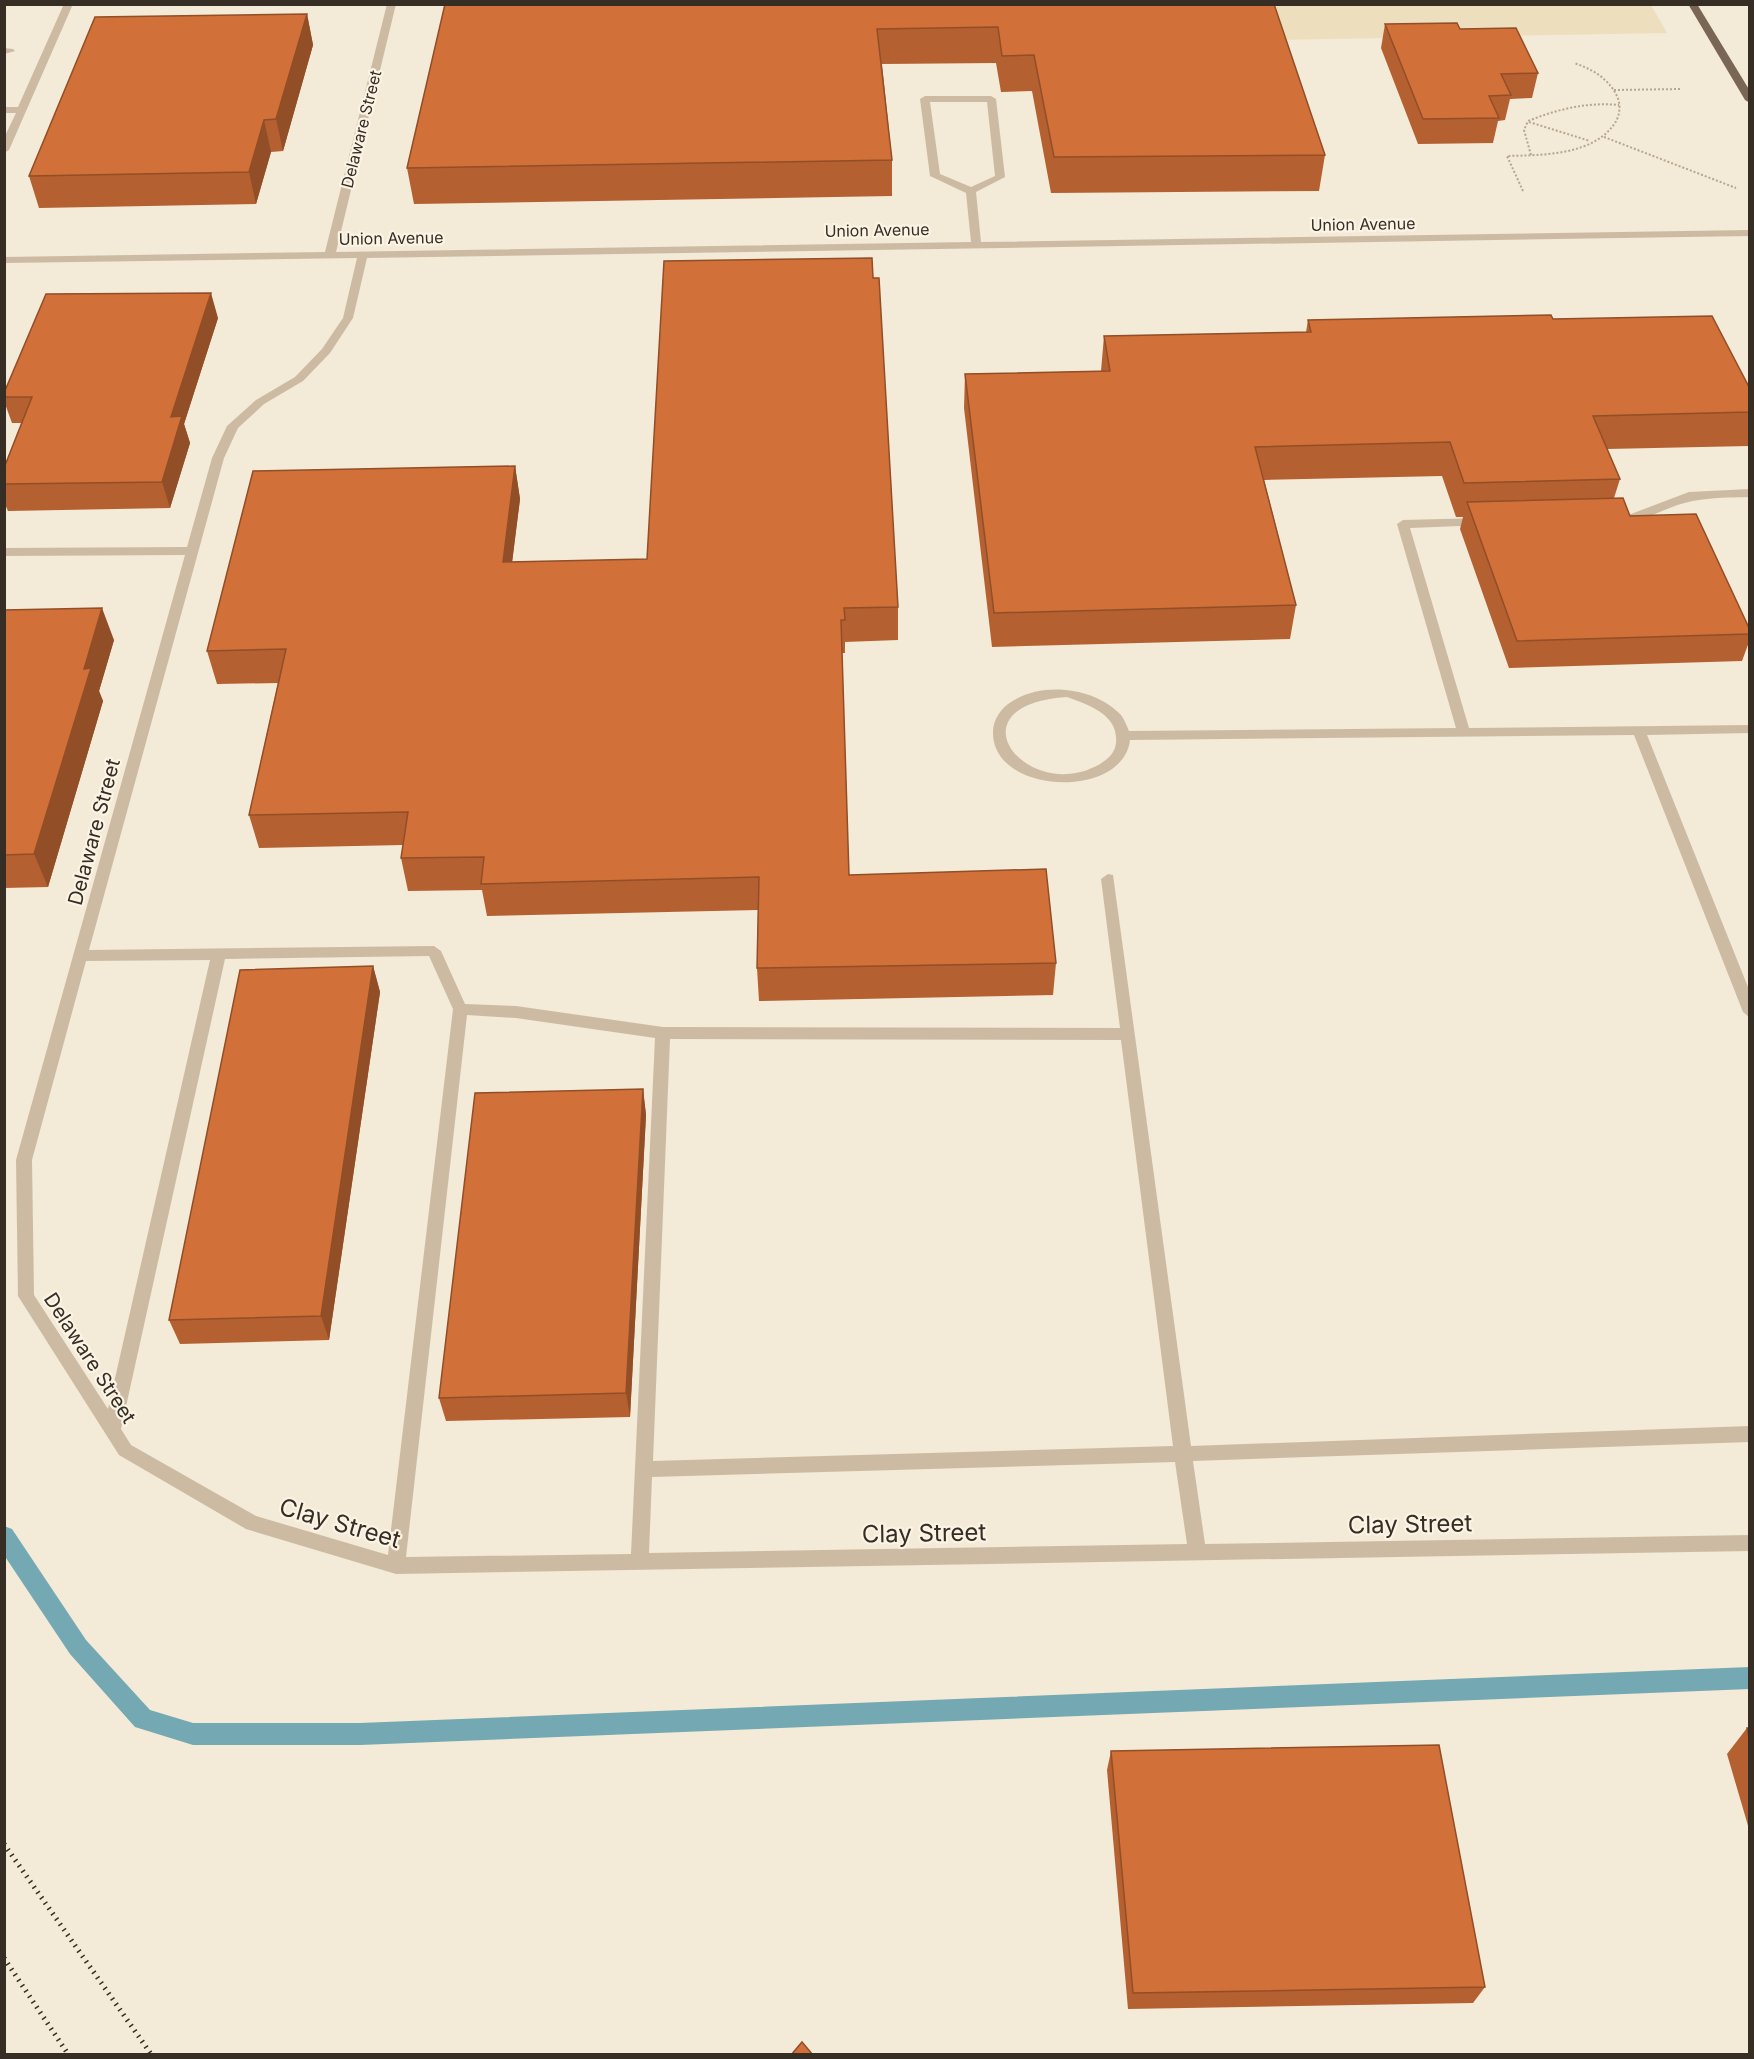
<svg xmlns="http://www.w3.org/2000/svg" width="1754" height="2059" viewBox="0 0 1754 2059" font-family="Inter,sans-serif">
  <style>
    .plaza { fill: #eddebd }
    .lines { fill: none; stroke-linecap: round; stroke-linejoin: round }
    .stream { fill: #74a8b3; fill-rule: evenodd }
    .path { stroke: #b8a58d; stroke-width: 2; stroke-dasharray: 2 2; stroke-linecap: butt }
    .minor { fill: #ccbba2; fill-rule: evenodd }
    .major { fill: #7a6655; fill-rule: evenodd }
    .rail { stroke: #362d25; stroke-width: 5; stroke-dasharray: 1.5 5; stroke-linecap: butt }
    .wall { fill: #b46030 }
    .shaded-wall { fill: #924e27 }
    .building { fill: #d17038; stroke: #924e27; stroke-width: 1.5 }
    .labels { text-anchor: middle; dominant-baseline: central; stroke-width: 4.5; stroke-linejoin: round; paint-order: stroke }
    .far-street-label { font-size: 16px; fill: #362d25; stroke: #fbf3e4 }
    .street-label { font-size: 20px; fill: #362d25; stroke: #fbf3e4 }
    .near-street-label { font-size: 24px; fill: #362d25; stroke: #fbf3e4 }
  </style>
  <rect width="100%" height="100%" fill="#f3ead7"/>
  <polygon class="plaza" points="1258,5 1651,5 1667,33 1270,40"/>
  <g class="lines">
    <polygon class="stream" points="4,1526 12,1529 86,1640 150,1710 193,1723 360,1723 1750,1667 1750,1689 360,1745 193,1745 135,1727 70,1654 4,1555"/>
    <g class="path">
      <polyline points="1614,90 1681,89"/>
      <polyline points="1529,122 1590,141"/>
      <polyline points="1604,137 1736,188"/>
      <path d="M1531,155L1524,130L1528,121C1558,109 1587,102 1619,105"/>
      <path d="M1523,191L1507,156C1541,155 1593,156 1615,123C1620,115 1621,105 1617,96C1608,78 1592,69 1574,63"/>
    </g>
    <g class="minor">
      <polygon points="64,4 73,4 9,150 4,153 4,138 16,113 4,113 4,107 18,107"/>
      <path d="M387,4H396L336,252L971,242L966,193L930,176L920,99L925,96H991L996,99L1005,177L976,192L981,242L1750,230V236L367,258L353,318L330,353L303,381L264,404L238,428L224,458L89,950L434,946L441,951L465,1004L516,1006L663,1027L1120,1028L1101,879L1108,874L1113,875L1191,1446L1750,1426V1442L1193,1461L1205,1544L1750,1535V1551L396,1574L246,1529L119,1455L18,1296L16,1160L185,555L4,556V548L187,547L212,458L227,426L256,400L295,377L322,349L343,318L357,258L4,263V257L325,252ZM930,102H987L995,176L971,187L940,174ZM429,956L453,1009L388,1555L256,1516L131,1445L121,1429L225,959ZM210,960L108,1409L34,1295L32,1160L86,961ZM467,1015L516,1018L655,1038L631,1554L406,1557ZM670,1039L1121,1040L1173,1446L653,1461ZM1175,1462L1187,1544L649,1553L652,1477Z"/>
      <polygon points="4,48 13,49 15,51 4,54"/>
      <path d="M1750,489V497C1718,498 1696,497 1667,509C1653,514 1626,530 1614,519L1616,516L1631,514L1689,492Z"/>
      <path d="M1482,518L1488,522L1486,525L1410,528L1469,728L1750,725V733L1647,735L1750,992V1018L1743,1012L1634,735L1130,740C1123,800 992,795 993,732C993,720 1001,708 1011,702C1042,681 1095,687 1121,715C1124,719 1127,726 1129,731L1456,728L1397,524L1403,520ZM1067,697C1089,705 1119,715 1116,743C1115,753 1108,759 1100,764C1028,806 947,705 1067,697Z"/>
    </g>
    <polygon class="major" points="1688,4 1697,4 1750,91 1750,103 1745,100"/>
    <g class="rail">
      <polyline points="4,1844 151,2054"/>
      <polyline points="4,1958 68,2054"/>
    </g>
  </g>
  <g class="wall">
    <polygon points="445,4 1274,4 1325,155 1319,191 1051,193 1032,91 1001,92 996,63 882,64 892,160 892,196 414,204 407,168"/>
    <polygon points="307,14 313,45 283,151 271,152 256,204 39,208 29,176"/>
    <polygon points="1385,24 1460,29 1538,73 1532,98 1510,99 1505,120 1498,121 1493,143 1418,144 1381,48"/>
    <polygon points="218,318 184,424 190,443 170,508 8,511 4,502 4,468 22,423 12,423 4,401 4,393"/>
    <polygon points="1553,319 1749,387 1749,446 1607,449 1620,479 1614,498 1630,516 1749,628 1749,642 1742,661 1509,668 1460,529 1463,517 1456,517 1442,476 1264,480 1296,605 1290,639 992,647 964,408 965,374 1101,371 1104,336 1306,332 1308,320"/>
    <polygon points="515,466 520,499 512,562 898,607 898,640 845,642 845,653 842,653 849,875 1056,963 1053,995 759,1001 757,968 758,910 487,916 482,890 408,891 401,858 403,845 259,848 249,815 278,683 217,684 207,651"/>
    <polygon points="4,610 114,640 99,691 103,701 48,887 4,888"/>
    <polygon points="373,966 380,992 329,1340 180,1344 169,1320"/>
    <polygon points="643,1089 646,1115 630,1417 446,1421 439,1398"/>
    <polygon points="1747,1728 1749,1728 1749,1829 1727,1754"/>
    <polygon points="1111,1751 1485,1987 1473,2003 1128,2009 1107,1770"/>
  </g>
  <g class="shaded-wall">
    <polygon points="307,14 313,45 283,151 276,119"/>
    <polygon points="264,120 271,152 256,204 249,172"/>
    <polygon points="211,293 218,318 184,424 190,443 170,508 162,482 171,417"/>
    <polygon points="515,466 520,499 508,595 503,562"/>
    <polygon points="102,608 114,640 99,691 103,701 48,887 34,854 84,669"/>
    <polygon points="373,966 380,992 329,1340 321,1316"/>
    <polygon points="643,1089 646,1115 630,1417 626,1393"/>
  </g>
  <g class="building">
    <polygon points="445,4 1274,4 1325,155 1054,157 1034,55 1002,56 998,27 877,29 892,160 407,168"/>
    <polygon points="307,14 276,119 264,120 249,172 29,176 95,17"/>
    <polygon points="1457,23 1460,29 1516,28 1538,73 1501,74 1511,95 1489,96 1499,118 1423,119 1385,24"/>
    <polygon points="872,258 873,278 879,278 898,607 844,608 845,620 841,620 849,875 1046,869 1056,963 757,968 759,877 481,884 484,857 401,858 408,812 249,815 286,649 207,651 253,471 515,466 503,562 647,559 664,261"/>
    <polygon points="211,293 171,417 182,416 162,482 4,484 4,468 32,397 4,397 4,393 46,294"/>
    <polygon points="1551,315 1553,319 1712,316 1749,387 1749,412 1593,416 1620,479 1464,483 1450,442 1255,447 1296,605 994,613 965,374 1110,371 1104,336 1311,332 1308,320"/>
    <polygon points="1623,498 1630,516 1696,514 1749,628 1749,634 1517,641 1467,502"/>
    <polygon points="102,608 84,669 91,668 34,854 4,855 4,610"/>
    <polygon points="373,966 321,1316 169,1320 240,970"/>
    <polygon points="643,1089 626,1393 439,1398 475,1093"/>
    <polygon points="1747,1728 1749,1728 1749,1738"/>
    <polygon points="1439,1745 1485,1987 1133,1993 1111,1751"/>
    <polygon points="802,2042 813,2055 791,2055"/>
  </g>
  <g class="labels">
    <g class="far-street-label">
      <text transform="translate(361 129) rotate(-76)">Delaware Street</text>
      <text transform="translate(1363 224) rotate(-1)">Union Avenue</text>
      <text transform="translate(877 230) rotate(-1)">Union Avenue</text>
      <text transform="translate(391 238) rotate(-1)">Union Avenue</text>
    </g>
    <g class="street-label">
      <text transform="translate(94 832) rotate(-75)">Delaware Street</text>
      <text transform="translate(90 1358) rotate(57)">Delaware Street</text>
    </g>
    <g class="near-street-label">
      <text transform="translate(340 1523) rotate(16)">Clay Street</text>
      <text transform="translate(1410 1524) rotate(-1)">Clay Street</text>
      <text transform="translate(924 1533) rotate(-1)">Clay Street</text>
    </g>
  </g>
  <rect width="1754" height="2059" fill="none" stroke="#362d25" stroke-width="12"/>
</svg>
